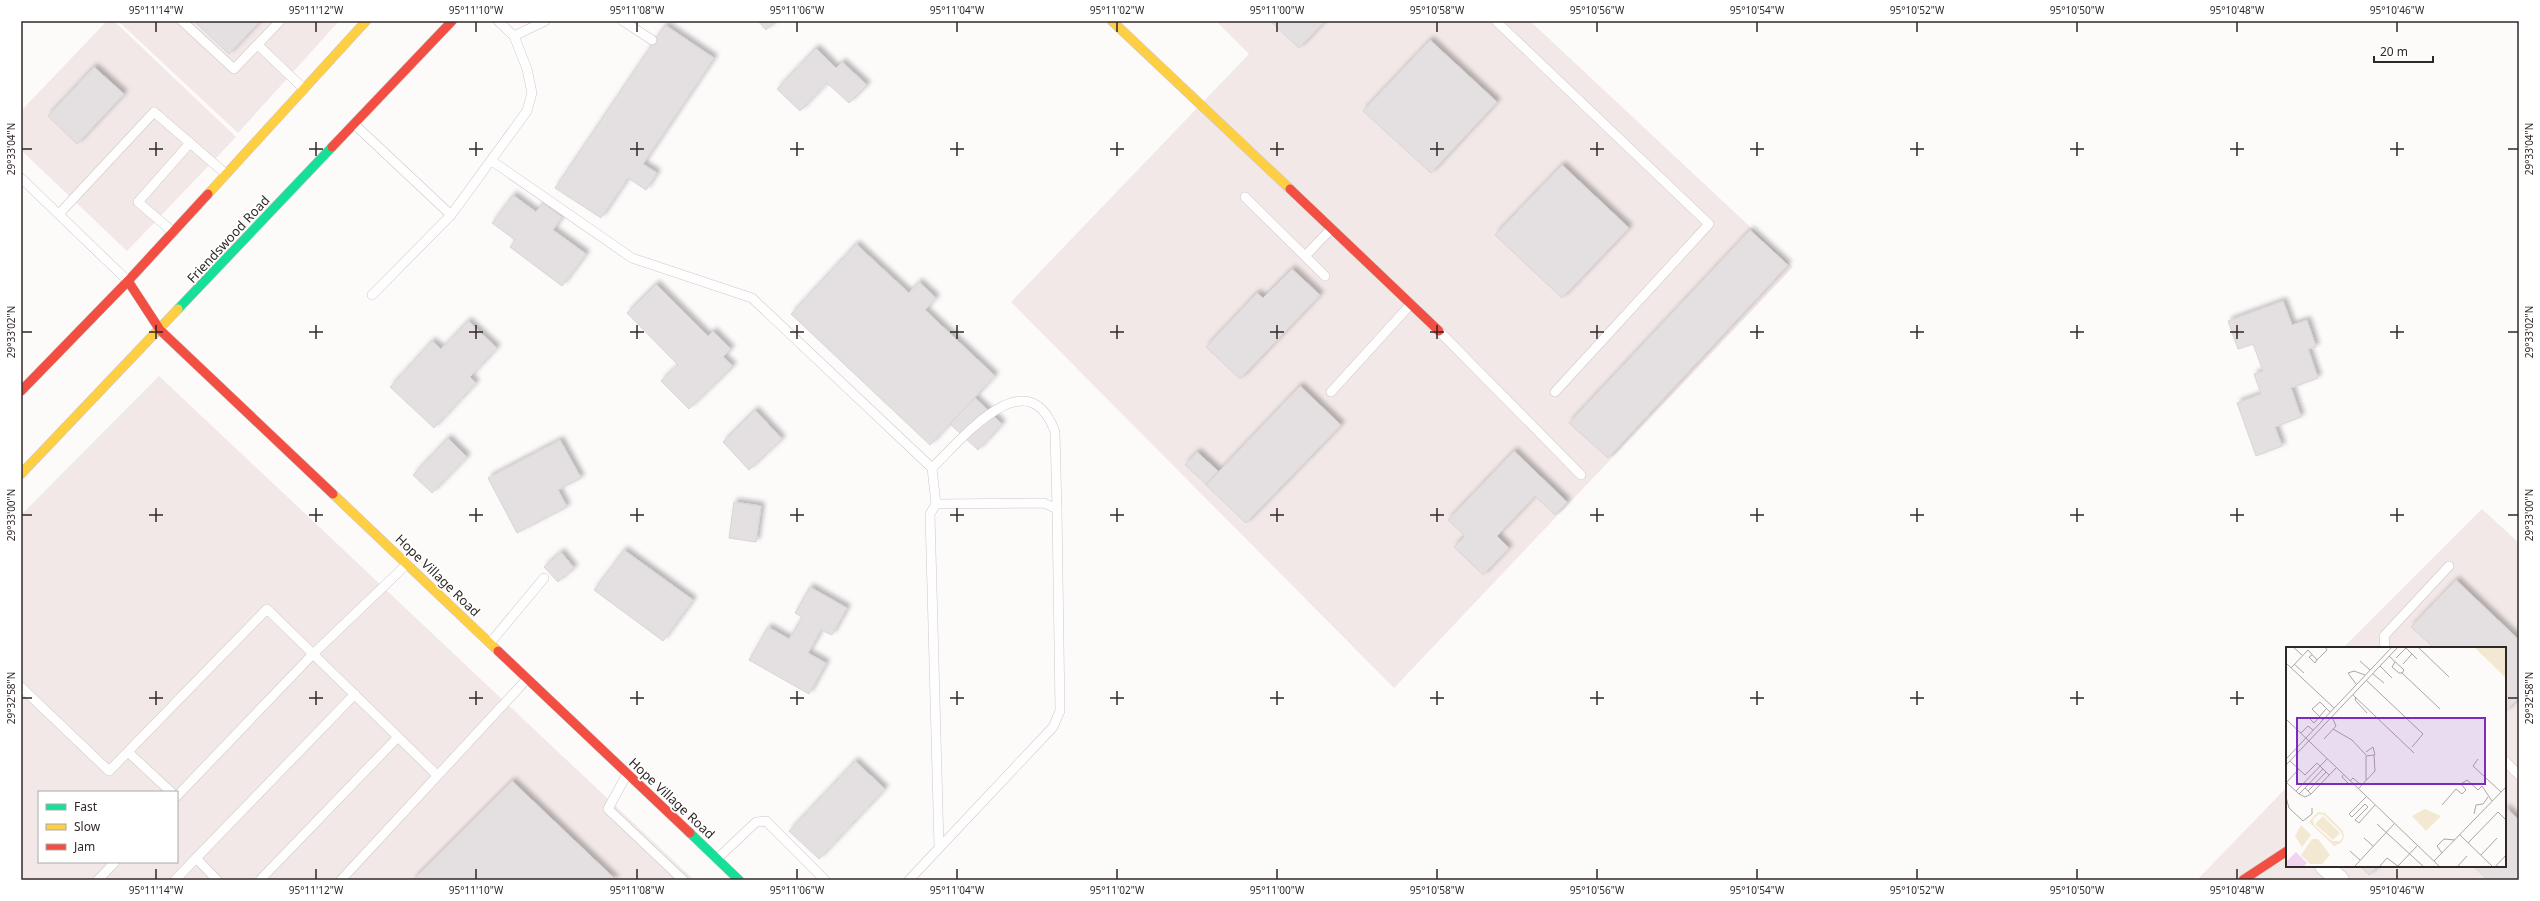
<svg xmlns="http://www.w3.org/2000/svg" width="2540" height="901" font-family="'Noto Sans',sans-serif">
<defs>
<filter id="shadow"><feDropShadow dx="3.5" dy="-3.5" stdDeviation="2" flood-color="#0004"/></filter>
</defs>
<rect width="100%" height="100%" fill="#fdfafa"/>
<g fill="#f1e8e7" fill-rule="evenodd">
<polygon points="107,21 114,21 236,137 127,251 21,150 21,111"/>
<polygon points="118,21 339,21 238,133"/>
<polygon points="1216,21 1530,21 1793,267 1394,688 1011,302 1249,54"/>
<path d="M159,376l535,504h-673v-365zM39,792h138v70h-138z"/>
<polygon points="2482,509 2519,543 2519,880 2197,880 2287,787 2287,866 2505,866 2505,648 2343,648"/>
</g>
<g fill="#e4dfe0" stroke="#d9d4d5" filter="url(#shadow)">
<polygon points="194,21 260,21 229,54"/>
<polygon points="758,21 776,21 766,30"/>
<polygon points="1270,21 1325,21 1299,48"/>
<polygon points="665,25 714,58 643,164 657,173 646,190 628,178 601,218 555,188"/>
<polygon points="1430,40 1497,102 1431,173 1363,111"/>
<polygon points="816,48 836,68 842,62 867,85 849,103 827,83 800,111 777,89"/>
<polygon points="94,67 124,94 77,144 48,116"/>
<polygon points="1562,165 1629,228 1562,298 1495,235"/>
<polygon points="513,195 536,212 543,203 562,217 553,230 586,254 562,286 510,247 515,240 492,223"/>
<polygon points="1750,230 1788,265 1608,458 1569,423"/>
<polygon points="856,244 909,293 919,282 936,298 925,310 995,376 930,445 791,314"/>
<polygon points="1292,269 1320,295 1240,379 1206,347 1257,293 1263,298"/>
<polygon points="656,284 708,336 713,331 731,349 723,357 733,366 689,409 661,381 678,365 627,313"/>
<polygon points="2283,301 2292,325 2307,320 2316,347 2308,349 2318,378 2291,388 2301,417 2275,427 2282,446 2256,456 2237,403 2261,394 2254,374 2263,371 2253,344 2238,349 2228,321"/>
<polygon points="468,321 497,348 470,377 476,383 434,428 390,387 432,341 441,349"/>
<polygon points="1300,386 1341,425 1246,523 1206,485"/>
<polygon points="975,398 1002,424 978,450 950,424"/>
<polygon points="755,410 782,439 749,470 723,442"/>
<polygon points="448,438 467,457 432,493 413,475"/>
<polygon points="560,440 581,478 558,490 567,507 517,533 488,478"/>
<polygon points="1514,451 1567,502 1555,515 1535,496 1497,536 1509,548 1483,575 1454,547 1465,536 1448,520"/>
<polygon points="1197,452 1218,471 1206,484 1185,465"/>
<polygon points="734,502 761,506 756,542 729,538"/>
<polygon points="624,550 693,600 663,641 594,590"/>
<polygon points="561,552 574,568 558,582 544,567"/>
<polygon points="2456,580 2519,640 2519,698 2505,712 2505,648 2434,648 2411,627"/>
<polygon points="810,587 847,608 832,635 821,630 808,653 826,663 809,694 749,660 768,627 789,639 802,617 795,613"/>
<polygon points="855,761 885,789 819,859 789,831"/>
<polygon points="512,781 616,880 413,880"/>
<polygon points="2505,807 2519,820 2519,880 2488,880 2473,866 2505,866"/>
<polygon points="2360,866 2378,866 2369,875"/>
</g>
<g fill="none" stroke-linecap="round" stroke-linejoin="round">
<g stroke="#cdc8c7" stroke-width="10">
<g id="lane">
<polyline points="182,21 234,69 280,21"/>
<polyline points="623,21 652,40"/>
<polyline points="1496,21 1709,224 1555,392"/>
<polyline points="514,36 545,21"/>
<polyline points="258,45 304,89"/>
<polyline points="354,124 451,215"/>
<polyline points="492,161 632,258 752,298 932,468 936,504"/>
<polyline points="21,178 128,281"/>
<polyline points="1245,197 1325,276"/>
<polyline points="59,214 154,112 226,174"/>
<polyline points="173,232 138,202 190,143"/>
<polyline points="1305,256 1331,229"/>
<polyline points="372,295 451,215 527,111 532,93 527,69 514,36 498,21"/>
<polyline points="1439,331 1581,475"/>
<polyline points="1331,392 1411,304"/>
<path d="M932,468c29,-28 96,-112 123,-36l2,77"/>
<polyline points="490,643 544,578"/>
<polyline points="2385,648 2384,636 2449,566"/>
<polyline points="21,687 109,771 267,609 437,775"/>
<polyline points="128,752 171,792"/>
<polyline points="2505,761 2519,775"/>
<polyline points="627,774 608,809 683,880"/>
<polyline points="177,796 313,654 407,564"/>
<polyline points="196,858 217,880"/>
<polyline points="717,859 756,822 766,821 825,880"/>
<polyline points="98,880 115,862"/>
<polyline points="175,880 355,694"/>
<polyline points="260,880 398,737"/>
<polyline points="341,880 527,679"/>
<polyline points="909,880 1053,727 1060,711 1057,509 1044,503 936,504 930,514 939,847"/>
</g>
</g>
<g stroke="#cdc8c7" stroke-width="19">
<polyline id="street" points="2324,866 2340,880"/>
</g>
<g stroke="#cdc8c7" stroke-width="10">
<g id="fast">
<polyline points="178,309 332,147"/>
<polyline points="690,833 739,880"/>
</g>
</g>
<g stroke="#cdc8c7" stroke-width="10">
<g id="slow">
<polyline points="1112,21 1290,189"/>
<polyline points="208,194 366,21"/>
<polyline points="21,474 178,309"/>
<polyline points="333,494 498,651"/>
</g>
</g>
<g stroke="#cdc8c7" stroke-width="10">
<g id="jam">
<polyline points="332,147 452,21"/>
<polyline points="1290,189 1439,331"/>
<polyline points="128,281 160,330 333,494"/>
<polyline points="21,391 128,281 208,194"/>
<polyline points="498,651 690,833"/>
<polyline points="2243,880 2287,851"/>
</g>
</g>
<use href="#lane" stroke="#fffefe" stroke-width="9"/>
<use href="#street" stroke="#fffefe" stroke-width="18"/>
<use href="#fast" stroke="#16e098" stroke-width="9"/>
<use href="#slow" stroke="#ffcf43" stroke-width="9"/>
<use href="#jam" stroke="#f24e42" stroke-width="9"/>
</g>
<path fill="none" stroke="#302827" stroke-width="1.5" d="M156,22v10M316,22v10M476,22v10M637,22v10M797,22v10M957,22v10M1117,22v10M1277,22v10M1437,22v10M1597,22v10M1757,22v10M1917,22v10M2077,22v10M2237,22v10M2397,22v10M156,142v14M316,142v14M476,142v14M637,142v14M797,142v14M957,142v14M1117,142v14M1277,142v14M1437,142v14M1597,142v14M1757,142v14M1917,142v14M2077,142v14M2237,142v14M2397,142v14M22,149h10M149,149h14M309,149h14M469,149h14M630,149h14M790,149h14M950,149h14M1110,149h14M1270,149h14M1430,149h14M1590,149h14M1750,149h14M1910,149h14M2070,149h14M2230,149h14M2390,149h14M2508,149h10M156,325v14M316,325v14M476,325v14M637,325v14M797,325v14M957,325v14M1117,325v14M1277,325v14M1437,325v14M1597,325v14M1757,325v14M1917,325v14M2077,325v14M2237,325v14M2397,325v14M22,332h10M149,332h14M309,332h14M469,332h14M630,332h14M790,332h14M950,332h14M1110,332h14M1270,332h14M1430,332h14M1590,332h14M1750,332h14M1910,332h14M2070,332h14M2230,332h14M2390,332h14M2508,332h10M156,508v14M316,508v14M476,508v14M637,508v14M797,508v14M957,508v14M1117,508v14M1277,508v14M1437,508v14M1597,508v14M1757,508v14M1917,508v14M2077,508v14M2237,508v14M2397,508v14M22,515h10M149,515h14M309,515h14M469,515h14M630,515h14M790,515h14M950,515h14M1110,515h14M1270,515h14M1430,515h14M1590,515h14M1750,515h14M1910,515h14M2070,515h14M2230,515h14M2390,515h14M2508,515h10M156,691v14M316,691v14M476,691v14M637,691v14M797,691v14M957,691v14M1117,691v14M1277,691v14M1437,691v14M1597,691v14M1757,691v14M1917,691v14M2077,691v14M2237,691v14M22,698h10M149,698h14M309,698h14M469,698h14M630,698h14M790,698h14M950,698h14M1110,698h14M1270,698h14M1430,698h14M1590,698h14M1750,698h14M1910,698h14M2070,698h14M2230,698h14M2508,698h10M156,869v10M316,869v10M476,869v10M637,869v10M797,869v10M957,869v10M1117,869v10M1277,869v10M1437,869v10M1597,869v10M1757,869v10M1917,869v10M2077,869v10M2237,869v10M2397,869v10"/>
<g text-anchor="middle" stroke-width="3.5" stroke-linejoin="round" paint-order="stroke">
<g font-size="13" fill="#302827" stroke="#fff">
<text transform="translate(228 239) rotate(-47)" y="5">Friendswood Road</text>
<text transform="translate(438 575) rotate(44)" y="5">Hope Village Road</text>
<text transform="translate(672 798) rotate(43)" y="5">Hope Village Road</text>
</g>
</g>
<g transform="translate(2286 647)">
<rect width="220" height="220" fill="#fdfafa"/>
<path d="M139,162l16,7 -15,15 -14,-15zM32,165l7,1 18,18 1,6 -3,6 -7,3 -25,-24zM33,167l5,1 17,17 2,5 -3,4h-8l-18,-16 -1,-6zM37,169l17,17 -7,7 -18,-16zM15,178l10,10 -9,12 -7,-11zM26,192h6l12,16 -8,9h-12l-9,-9z" fill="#f3e8d1" fill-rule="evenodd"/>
<path d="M188,0h32v31z" fill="#f3e8d1"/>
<path d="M10,205l11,11 -4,4h-17v-5z" fill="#f0d4f1"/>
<path fill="none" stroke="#aba6a6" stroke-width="1" d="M7,0l9,8M119,0l12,12M132,0l31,30M26,8l-3,2 6,6 2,-3M103,9l15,14 -2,3 38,36M110,11l10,-10M74,14l10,9M109,15l-3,5 7,6h3M0,16l48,45M8,17l10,9M117,17l9,-10M94,19l12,12M5,21l17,-18 9,10 10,-10 -2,-3M87,27l11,9M80,33l57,54 -11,13M70,37l-8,-11 6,-2 11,4M67,48l61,58M70,50l-1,3 12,13M23,71l5,5 12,-14M0,72l154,148M37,73l-11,-11 8,-7 10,10M47,82l19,11 14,15M15,86l7,-7 5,4M38,92l12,-13 -4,-9M80,105l7,-5 2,8M0,112l106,-112M192,112l-5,7 28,26M4,114l15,14 12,-12 12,12M0,118l112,-118M57,128l-1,2 8,8 2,-2M64,134l3,-3 8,7M0,135l13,12 6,-6 6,6 25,-26M0,136l13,-14M19,141l18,-19M72,142l17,-18 -1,-16 -8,1v24M10,144l31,-32M22,144l18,-19M13,147l6,3 6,-3M0,150l3,11 14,13 9,-7v-6M80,150l-17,17 3,3 13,-13 3,3 -13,13 4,3 16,-18M156,158l14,-16 6,5 4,-4 -5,-6 6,-4 11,10 4,-4 10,15M188,167l2,-9 7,-1 5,-7M91,177l47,43M174,188l33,32M78,191l9,8M182,196l30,-31 8,8M64,204l10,9M156,206l-5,-7 7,-7 11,1M195,208l16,-17M148,214l72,-74M112,219l20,-21M68,220l41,-44M93,220l8,-9 12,9M171,220l10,-11M209,220l11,-12"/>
<path fill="#7b2cbf" fill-opacity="0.15" stroke="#7b2cbf" stroke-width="2" d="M11,71h188v66h-188z"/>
<rect width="220" height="220" fill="none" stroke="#302827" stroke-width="2"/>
</g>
<rect width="2540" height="901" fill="none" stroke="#ffffff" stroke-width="44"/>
<rect x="38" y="791" width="140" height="72" fill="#ffffff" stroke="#aca9a9"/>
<rect x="46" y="804" width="20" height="6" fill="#16e098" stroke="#aca9a9"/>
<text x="74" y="811" font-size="12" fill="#302827">Fast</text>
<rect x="46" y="824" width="20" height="6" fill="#ffcf43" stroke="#aca9a9"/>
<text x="74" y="831" font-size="12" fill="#302827">Slow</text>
<rect x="46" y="844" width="20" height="6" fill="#f24e42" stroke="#aca9a9"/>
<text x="74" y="851" font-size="12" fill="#302827">Jam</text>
<path d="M2374 56v6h59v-6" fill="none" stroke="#302827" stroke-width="2"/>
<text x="2380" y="56" font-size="12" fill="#302827" stroke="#ffffff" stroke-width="3" paint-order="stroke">20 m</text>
<rect x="22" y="22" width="2496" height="857" fill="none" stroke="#302827" stroke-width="1.5"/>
<g font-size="10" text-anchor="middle" fill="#302827">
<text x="156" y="14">95°11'14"W</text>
<text x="316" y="14">95°11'12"W</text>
<text x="476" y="14">95°11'10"W</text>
<text x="637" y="14">95°11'08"W</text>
<text x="797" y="14">95°11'06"W</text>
<text x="957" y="14">95°11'04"W</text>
<text x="1117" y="14">95°11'02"W</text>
<text x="1277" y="14">95°11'00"W</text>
<text x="1437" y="14">95°10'58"W</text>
<text x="1597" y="14">95°10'56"W</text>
<text x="1757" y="14">95°10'54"W</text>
<text x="1917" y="14">95°10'52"W</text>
<text x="2077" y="14">95°10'50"W</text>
<text x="2237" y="14">95°10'48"W</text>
<text x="2397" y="14">95°10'46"W</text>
<text transform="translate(11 149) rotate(-90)" y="4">29°33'04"N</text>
<text transform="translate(2529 149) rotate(-90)" y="4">29°33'04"N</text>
<text transform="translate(11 332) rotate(-90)" y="4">29°33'02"N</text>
<text transform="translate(2529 332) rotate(-90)" y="4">29°33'02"N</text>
<text transform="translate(11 515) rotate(-90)" y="4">29°33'00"N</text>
<text transform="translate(2529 515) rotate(-90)" y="4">29°33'00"N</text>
<text transform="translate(11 698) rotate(-90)" y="4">29°32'58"N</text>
<text transform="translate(2529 698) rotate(-90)" y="4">29°32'58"N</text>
<text x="156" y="894">95°11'14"W</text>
<text x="316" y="894">95°11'12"W</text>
<text x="476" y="894">95°11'10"W</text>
<text x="637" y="894">95°11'08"W</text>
<text x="797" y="894">95°11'06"W</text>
<text x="957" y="894">95°11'04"W</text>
<text x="1117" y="894">95°11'02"W</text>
<text x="1277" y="894">95°11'00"W</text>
<text x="1437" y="894">95°10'58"W</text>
<text x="1597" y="894">95°10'56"W</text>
<text x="1757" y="894">95°10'54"W</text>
<text x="1917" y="894">95°10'52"W</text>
<text x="2077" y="894">95°10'50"W</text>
<text x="2237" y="894">95°10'48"W</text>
<text x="2397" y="894">95°10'46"W</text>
</g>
</svg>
